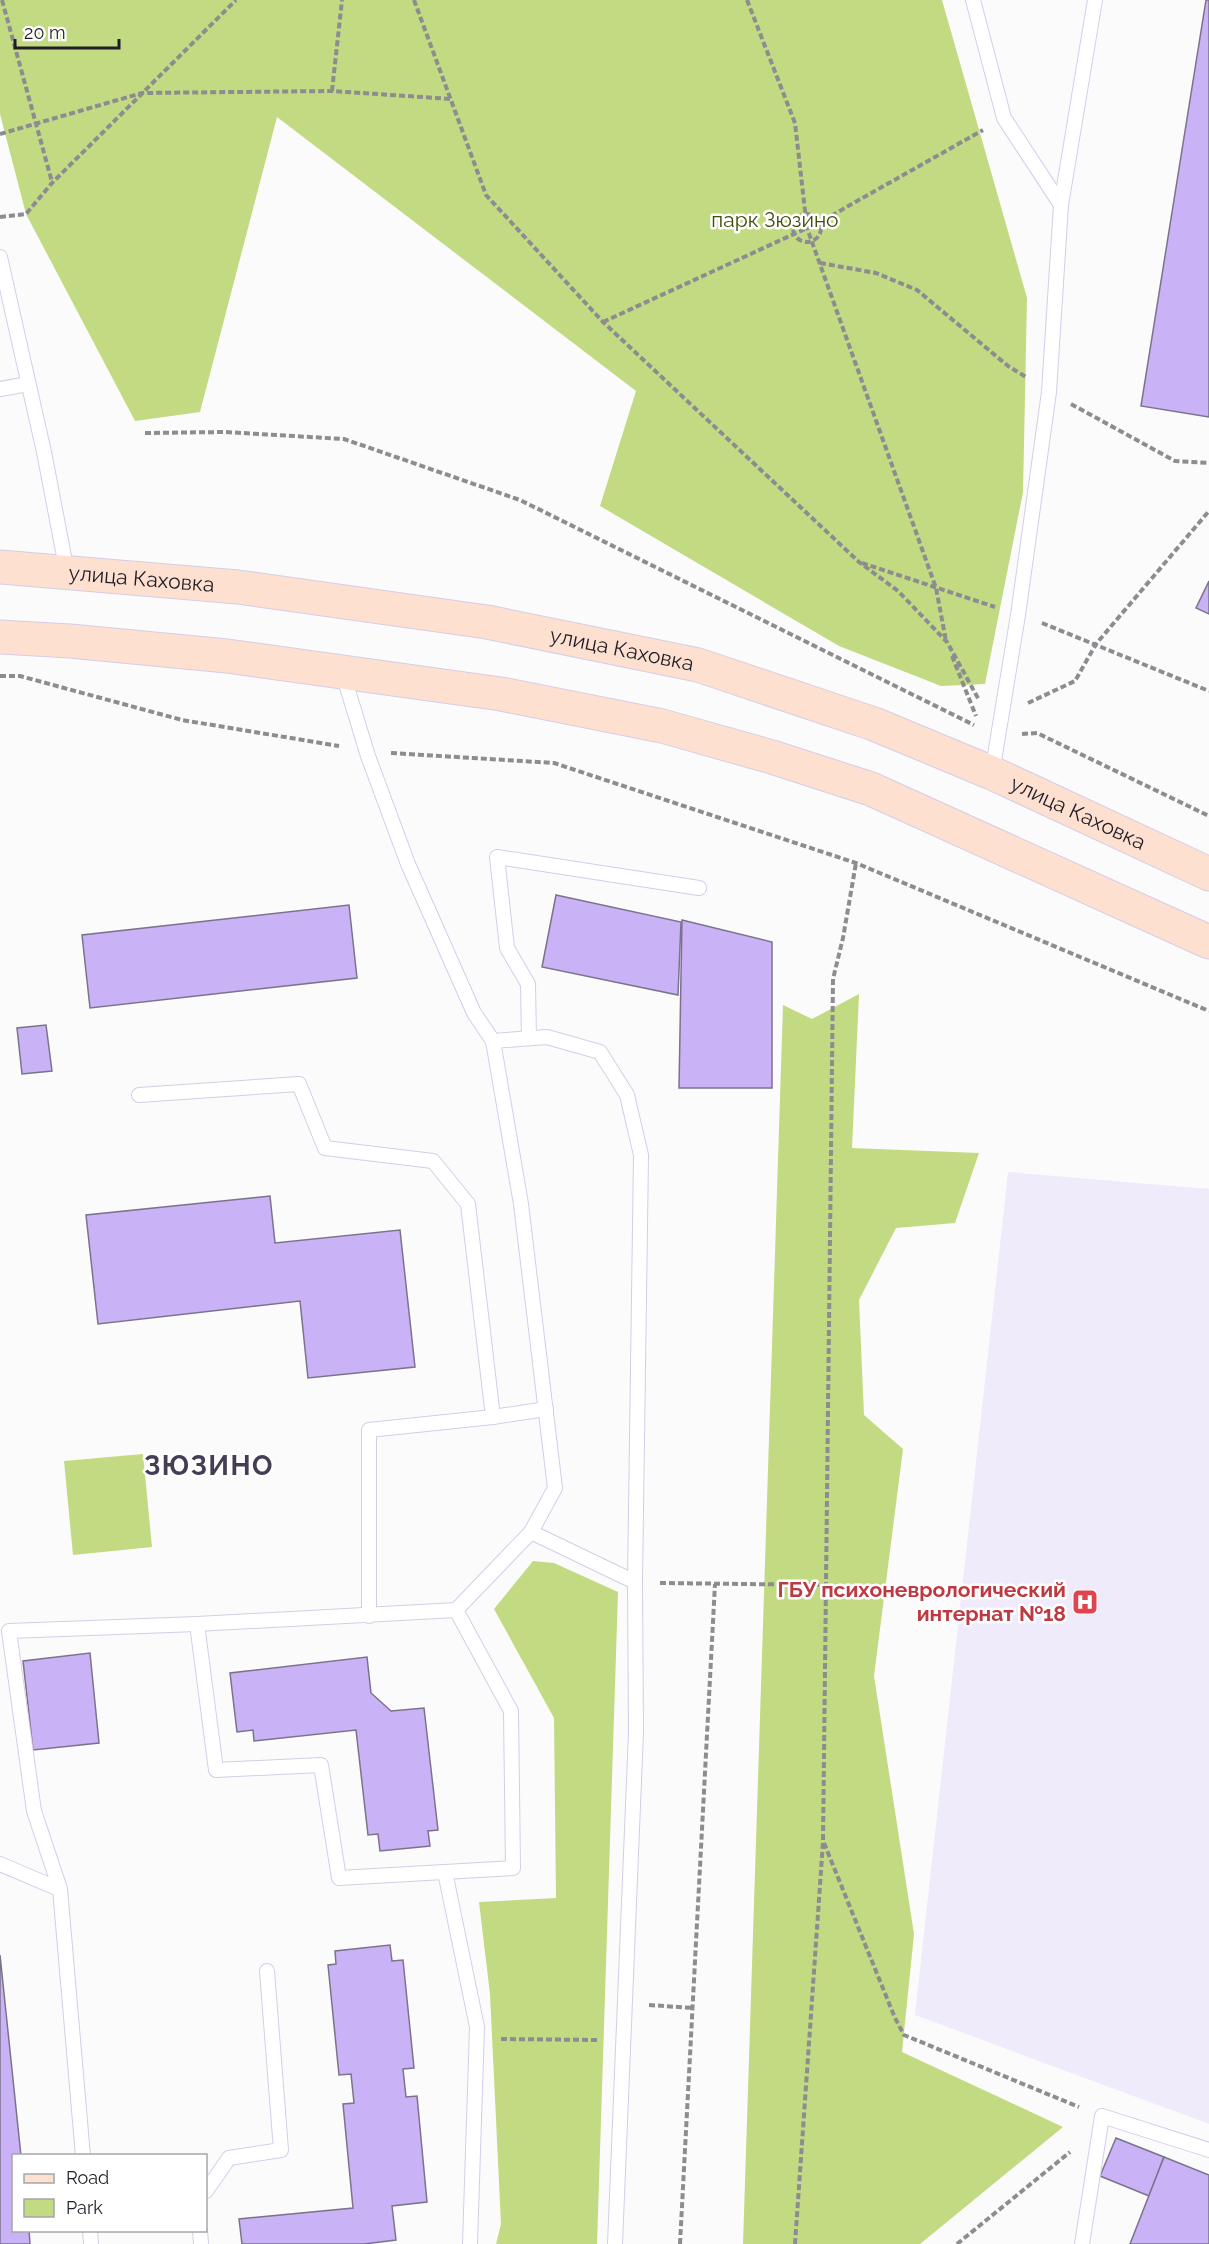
<svg xmlns="http://www.w3.org/2000/svg" width="1209" height="2244" font-family="Raleway,sans-serif">
<rect width="100%" height="100%" fill="#fbfbfb"/>
<polygon fill="#f0ebfa" points="1008,1172 1209,1189 1209,2124 915,2015"/>
<g fill="#c2da82">
<polygon points="0,0 942,0 1027,298 1023,492 985,684 941,686 839,646 600,506 636,391 277,117 200,412 135,421 26,214 0,114"/>
<polygon points="859,994 852,1148 979,1153 955,1223 896,1228 859,1300 864,1415 903,1449 874,1676 914,1934 902,2052 1063,2127 920,2244 743,2244 783,1005 812,1019"/>
<polygon points="143,1454 152,1547 73,1555 64,1461"/>
<polygon points="533,1561 554,1563 618,1592 597,2244 496,2244 501,2224 490,1994 479,1902 556,1898 554,1718 494,1609"/>
</g>
<g fill="#c9b2f5" stroke="#7b738c" stroke-width="1.5">
<polygon points="1206,0 1209,0 1209,417 1141,406"/>
<polygon points="1209,581 1209,614 1196,608"/>
<polygon points="556,895 681,922 678,995 542,967"/>
<polygon points="349,905 357,978 90,1008 82,935"/>
<polygon points="682,920 772,942 772,1088 679,1088"/>
<polygon points="46,1025 52,1071 22,1074 17,1028"/>
<polygon points="270,1196 275,1243 400,1230 415,1367 308,1378 300,1301 98,1324 86,1215"/>
<polygon points="90,1653 99,1743 33,1750 23,1661"/>
<polygon points="367,1657 371,1693 391,1711 424,1708 438,1830 428,1831 430,1846 380,1851 378,1834 368,1835 356,1730 254,1741 253,1730 237,1732 230,1673"/>
<polygon points="390,1945 392,1961 403,1960 414,2068 403,2069 406,2097 417,2096 427,2202 392,2206 396,2240 364,2244 242,2244 239,2219 353,2208 343,2104 354,2103 351,2074 339,2075 328,1965 336,1964 335,1951"/>
<polygon points="0,1955 21,2156 14,2156 14,2230 29,2230 30,2244 0,2244"/>
<polygon points="1116,2138 1164,2157 1149,2196 1100,2176"/>
<polygon points="1164,2157 1209,2175 1209,2244 1130,2244"/>
</g>
<g fill="none" stroke-linecap="round" stroke-linejoin="round">
<g stroke="#d5cde8" stroke-width="16">
<g id="lane">
<polyline points="973,0 1004,118 1061,205 1049,392 1018,615 992,773"/>
<polyline points="1061,205 1095,0"/>
<polyline points="0,257 44,452 67,572"/>
<polyline points="0,389 28,384"/>
<polyline points="343,674 368,756 408,864 474,1013 493,1041 547,1037 600,1052 627,1095 641,1155 635,1582 636,1732 615,2244"/>
<polyline points="529,1038 528,984 507,948 497,857 699,888"/>
<polyline points="139,1095 299,1084 325,1148 433,1161 468,1204 493,1417"/>
<polyline points="531,1532 635,1582"/>
<polyline points="369,1616 369,1430 493,1417 546,1409"/>
<polyline points="197,1624 216,1770 321,1765 339,1878 513,1868 511,1711 456,1610 531,1532 555,1488 521,1204 493,1041"/>
<polyline points="0,1864 59,1889"/>
<polyline points="445,1872 477,2027 470,2244"/>
<polyline points="83,2156 60,1889 34,1811 9,1631 197,1624 456,1610"/>
<polyline points="206,2191 229,2158 281,2150 267,1971"/>
<polyline points="90,2230 91,2244"/>
<polyline points="200,2230 201,2244"/>
<polyline points="1082,2244 1102,2116 1209,2150"/>
</g>
</g>
<g stroke="#d5cde8" stroke-width="35">
<g id="secondary">
<path id="s1" d="M0,567l238,20 249,35 211,43 176,59 118,49 217,101"/>
<polyline points="0,637 70,641 227,656 501,694 662,726 772,757 871,789 1209,942"/>
</g>
</g>
<g stroke="#8d8c91" stroke-width="4" stroke-dasharray="6 3" stroke-linecap="butt">
<polyline points="2,0 52,182"/>
<polyline points="414,0 486,195 603,322 859,562 898,591 947,642 979,700"/>
<polyline points="747,0 795,123 807,228 936,588 946,641"/>
<polyline points="332,91 342,0"/>
<polyline points="0,134 142,93 332,91 451,99"/>
<circle cx="807" cy="228" r="14"/>
<polyline points="0,217 26,214 52,183 236,0"/>
<polyline points="820,263 876,273 917,290 1008,366 1026,377"/>
<polyline points="603,322 820,222 983,130"/>
<polyline points="1071,404 1175,461 1209,463"/>
<polyline points="145,433 225,432 344,439 520,500 974,725"/>
<polyline points="862,563 995,607"/>
<polyline points="1042,623 1209,691"/>
<polyline points="952,656 976,716"/>
<polyline points="0,676 20,676 182,720 339,746"/>
<polyline points="1028,703 1075,681 1096,644 1209,511"/>
<polyline points="1022,734 1037,733 1209,816"/>
<polyline points="391,753 554,763 856,863 1209,1011"/>
<polyline points="660,1583 827,1585"/>
<polyline points="824,1843 895,2018 904,2035 1079,2107"/>
<polyline points="649,2005 693,2008"/>
<polyline points="501,2039 599,2040"/>
<polyline points="680,2244 715,1584"/>
<polyline points="795,2244 823,1842 833,979 843,938 856,863"/>
<polyline points="957,2244 1070,2152"/>
</g>
<use href="#lane" stroke="#fff" stroke-width="14"/>
<use href="#secondary" stroke="#fde0cf" stroke-width="33"/>
</g>
<defs>
<g id="hospital-square" transform="scale(1.35)"><rect x="-9" y="-9" width="18" height="18" rx="4" fill="#e0444e" stroke="#fff"/><path d="M-5-5h3v3.5h4V-5h3V5h-3V1.5h-4V5h-3Z" fill="#fff"/></g>
</defs>
<g fill-rule="evenodd">
<use href="#hospital-square" x="1085" y="1602"/>
</g>
<g text-anchor="middle" stroke-width="5" stroke-linejoin="round" paint-order="stroke">
<g font-size="21" fill="#404e0a" stroke="#fff">
<text x="775" y="227">парк Зюзино</text>
</g>
<g font-size="21" fill="#201d27" stroke="#fff">
<text dy="7" stroke="none"><textPath href="#s1" startOffset="142">улица Каховка</textPath></text>
<text dy="7" stroke="none"><textPath href="#s1" startOffset="628">улица Каховка</textPath></text>
<text dy="7" stroke="none"><textPath href="#s1" startOffset="1114">улица Каховка</textPath></text>
</g>
<g font-size="21" font-weight="bold" fill="#be3a42" stroke="#fff" text-anchor="end">
<text x="1066" y="1597">ГБУ психоневрологический<tspan x="1066" dy="24">интернат №18</tspan></text>
</g>
<g font-size="27" font-weight="bold" letter-spacing="1.5" fill="#453d54" stroke="#fff">
<text x="209" y="1475">ЗЮЗИНО</text>
</g>
</g>
<rect x="12" y="2154" width="195" height="78" fill="#ffffff" stroke="#a6a5a9" stroke-width="1.5"/>
<rect x="24" y="2174" width="30" height="9" fill="#fde0cf" stroke="#a6a5a9" stroke-width="1.5"/>
<text x="66" y="2184" font-size="18" fill="#201d27">Road</text>
<rect x="24" y="2199" width="30" height="18" fill="#c2da82" stroke="#a6a5a9" stroke-width="1.5"/>
<text x="66" y="2214" font-size="18" fill="#201d27">Park</text>
<path d="M15 39v9h104v-9" fill="none" stroke="#201d27" stroke-width="3"/>
<text x="24" y="39" font-size="18" fill="#201d27" stroke="#ffffff" stroke-width="4.5" paint-order="stroke">20 m</text>
</svg>
